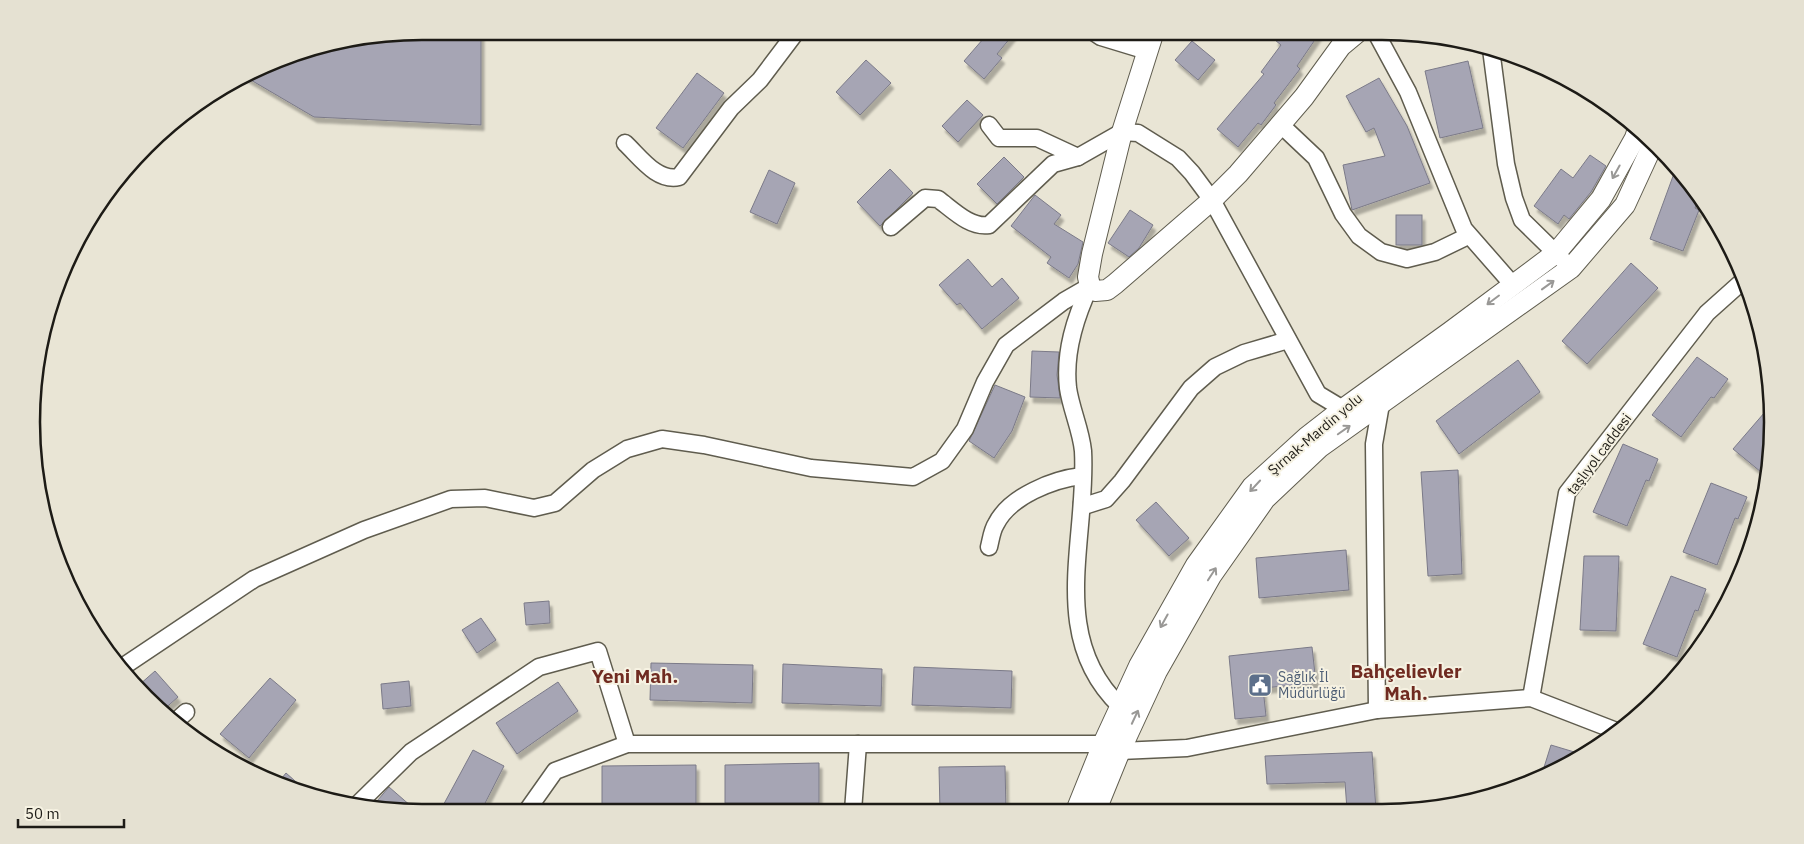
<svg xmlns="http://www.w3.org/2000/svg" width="1804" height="844" font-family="'IBM Plex Sans',sans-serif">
<defs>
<filter id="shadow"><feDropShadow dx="3" dy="5.5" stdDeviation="1" flood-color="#0004"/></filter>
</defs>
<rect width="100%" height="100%" fill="#e9e5d5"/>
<g fill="#a6a5b4" stroke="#7b7a88" filter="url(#shadow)">
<polygon points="422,31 481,31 481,125 314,117 244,76 296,52"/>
<polygon points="990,31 1016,31 997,54 1002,58 984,79 964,61"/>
<polygon points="1281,31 1321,31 1297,66 1300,69 1274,103 1276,105 1261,125 1258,123 1238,147 1217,129 1264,74 1261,72 1281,45 1275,40"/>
<polygon points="1192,41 1215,60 1198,80 1175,60"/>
<polygon points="866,60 891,83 860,115 836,92"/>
<polygon points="1468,61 1483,128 1440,138 1425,71"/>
<polygon points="697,73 724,93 683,148 656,128"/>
<polygon points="1379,78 1407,126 1430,183 1352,210 1343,165 1385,156 1374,128 1366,132 1346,96"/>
<polygon points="967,100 983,115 958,142 942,126"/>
<polygon points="1590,155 1606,166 1591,192 1569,219 1564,215 1558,224 1534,206 1561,169 1573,178"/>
<polygon points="1004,157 1024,177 997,204 977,184"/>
<polygon points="1676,168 1700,196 1695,208 1699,210 1683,251 1650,239"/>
<polygon points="890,169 913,193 880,226 857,202"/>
<polygon points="769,170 795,183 777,224 750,212"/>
<polygon points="1035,195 1061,215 1054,224 1083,242 1078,264 1069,278 1047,263 1051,257 1011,226"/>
<polygon points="1130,210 1153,225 1139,248 1129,257 1108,243"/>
<rect x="1396" y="215" width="26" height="30"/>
<polygon points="968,259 992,287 1002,278 1019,298 982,329 960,303 957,305 939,285"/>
<polygon points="1631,263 1658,288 1587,364 1562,341"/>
<polygon points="1032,351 1059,352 1057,375 1060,398 1030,397"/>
<polygon points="1697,357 1728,379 1714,398 1711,397 1681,437 1652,415"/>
<polygon points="1518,360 1540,392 1459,454 1436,421"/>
<polygon points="995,385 1025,397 1012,431 994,458 969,441"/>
<polygon points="1771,405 1773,422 1769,462 1761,472 1733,449"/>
<polygon points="1623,444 1658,459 1649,481 1646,480 1627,526 1593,512"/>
<polygon points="1458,470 1462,574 1428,576 1421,472"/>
<polygon points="1711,483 1747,497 1738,519 1735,518 1717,565 1683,552"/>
<polygon points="1156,502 1189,538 1169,556 1136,520"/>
<polygon points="1346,550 1349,590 1259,598 1256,558"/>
<polygon points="1584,556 1619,556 1616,631 1580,630"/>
<polygon points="1671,576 1706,589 1698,611 1695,610 1677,657 1643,644"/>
<polygon points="549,601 550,623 526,625 524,603"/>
<polygon points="481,618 496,640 477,653 462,630"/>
<polygon points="1312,647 1316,683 1263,688 1266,716 1235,719 1229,656"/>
<polygon points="651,663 753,665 752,703 650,700"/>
<polygon points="783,664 882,669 881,706 782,703"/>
<polygon points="914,667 1012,671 1011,708 912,705"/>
<polygon points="155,671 178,697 161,712 139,685"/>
<polygon points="270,678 296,700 249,758 220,734"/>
<polygon points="409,681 411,706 383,709 381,684"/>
<polygon points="558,682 578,711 517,754 496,723"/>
<polygon points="1551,745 1581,754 1541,777"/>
<polygon points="473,750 504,766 480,813 439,813"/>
<polygon points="1372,752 1376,810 1347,810 1345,782 1267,784 1265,756"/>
<polygon points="819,763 819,803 725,803 725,765"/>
<polygon points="696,765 696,805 602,805 602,766"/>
<polygon points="1005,766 1006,811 940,811 939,767"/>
<polygon points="286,773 311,795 277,784"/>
<polygon points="389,787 419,813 371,808"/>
</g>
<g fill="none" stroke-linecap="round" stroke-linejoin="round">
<g stroke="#5f5c4e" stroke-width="19">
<g id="minor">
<polyline points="1092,31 1101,37 1147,51"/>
<polyline points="1375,31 1408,92 1464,229 1513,285"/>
<polyline points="1491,49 1506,164 1514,198 1522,220 1571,268"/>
<polyline points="1280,124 1316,158 1343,214 1359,236 1381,252 1407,259 1435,252 1468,236"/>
<polyline points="989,125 999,138 1037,138 1078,157"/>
<path d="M625,143c15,14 32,39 54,34l52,-69 29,-28 37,-49"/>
<path d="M891,227l34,-29 13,1c15,11 32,29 51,26l64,-61 25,-7 44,-25 16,1 40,25 14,15 20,27 106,194 25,15"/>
<path d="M1090,286c-15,32 -26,66 -22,102 3,21 13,42 15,63 5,88 -36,185 37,255"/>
<polyline points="1082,503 1087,505 1106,499 1122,481 1191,388 1215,367 1244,353 1288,340"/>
<path d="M989,547c2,-8 3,-17 7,-23 14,-28 58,-45 86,-48"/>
<polyline points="124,666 254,579 364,530 451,499 485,498 534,508 555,503 593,470 627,449 662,439 704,445 811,468 913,477 942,461 965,429 985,382 1006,345 1064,301 1090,286"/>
<polyline points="1531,698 1567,493 1707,313 1745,279"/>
<polyline points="1377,710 1374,444 1381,404"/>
<polyline points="175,722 186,712"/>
<polyline points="356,806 411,752 539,667 598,651 627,744"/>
<polyline points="853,811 858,744"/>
<polyline points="526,812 555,771 627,744 1103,744 1120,751 1187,748 1377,710 1531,698 1619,732"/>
</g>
</g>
<g stroke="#5f5c4e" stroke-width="22">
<g id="tertiary">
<polyline points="1154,31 1122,132 1092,254 1088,277 1090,286 1095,291 1107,290 1115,284 1212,200 1238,174 1304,97 1341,46 1359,31"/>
<polyline points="1096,810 1120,751 1157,671 1211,576 1265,499 1320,447 1571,268 1625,205 1654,142"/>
<polyline points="1076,811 1103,744 1139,666 1196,565 1252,487 1307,437 1343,409 1450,332 1556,253 1601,199 1635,138 1638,129"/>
</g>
</g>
<use href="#minor" stroke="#fff" stroke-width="16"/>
<use href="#tertiary" stroke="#fff" stroke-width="20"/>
</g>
<defs><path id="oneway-shaft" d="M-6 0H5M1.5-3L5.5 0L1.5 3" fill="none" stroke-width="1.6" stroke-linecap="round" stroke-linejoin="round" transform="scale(1.25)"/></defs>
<g stroke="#999896">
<use href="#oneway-shaft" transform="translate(1616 172) rotate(119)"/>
<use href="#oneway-shaft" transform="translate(1548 285) rotate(-36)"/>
<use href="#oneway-shaft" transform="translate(1493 300) rotate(143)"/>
<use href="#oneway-shaft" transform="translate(1344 430) rotate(-35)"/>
<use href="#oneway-shaft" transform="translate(1255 486) rotate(133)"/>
<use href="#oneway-shaft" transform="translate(1212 574) rotate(-57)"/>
<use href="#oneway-shaft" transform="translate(1164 621) rotate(119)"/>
<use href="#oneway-shaft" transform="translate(1135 717) rotate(-65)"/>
</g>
<defs>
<g id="civic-square" transform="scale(1.25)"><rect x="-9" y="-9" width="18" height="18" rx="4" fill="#5c6f8a" stroke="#f6f2e2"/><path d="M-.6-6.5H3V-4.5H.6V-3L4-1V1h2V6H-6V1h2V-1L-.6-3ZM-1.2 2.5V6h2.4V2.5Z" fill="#fff"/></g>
</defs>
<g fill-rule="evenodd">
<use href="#civic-square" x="1260" y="685"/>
</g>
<g text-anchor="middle" stroke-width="4" stroke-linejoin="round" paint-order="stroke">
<g font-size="14" fill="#1d1b16" stroke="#f6f2e2">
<text transform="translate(1315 434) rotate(-40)" y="5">Şırnak-Mardin yolu</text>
<text transform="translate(1599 454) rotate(-53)" y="5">taşlıyol caddesi</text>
</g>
<g font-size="14" fill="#4e5e75" stroke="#f6f2e2" text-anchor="start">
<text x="1278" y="682">Sağlık İl<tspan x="1278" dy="16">Müdürlüğü</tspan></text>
</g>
<g font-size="19" font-weight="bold" fill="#702b21" stroke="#f6f2e2">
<text x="1406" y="678">Bahçelievler<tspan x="1406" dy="22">Mah.</tspan></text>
<text x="635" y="683">Yeni Mah.</text>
</g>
</g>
<path d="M0 0H1804V844H0ZM422 40H1382A382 382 0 0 1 1764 422V422A382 382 0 0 1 1382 804H422A382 382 0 0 1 40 422V422A382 382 0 0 1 422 40Z" fill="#e5e1d2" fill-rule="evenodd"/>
<path fill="none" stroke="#1d1b16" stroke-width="2.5" d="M422 40H1382A382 382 0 0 1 1764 422V422A382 382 0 0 1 1382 804H422A382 382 0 0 1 40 422V422A382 382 0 0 1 422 40Z"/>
<path d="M18 819v8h106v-8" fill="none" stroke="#1d1b16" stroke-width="2.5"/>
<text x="25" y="819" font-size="15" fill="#1d1b16" stroke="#f6f2e2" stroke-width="4" paint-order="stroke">50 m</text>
</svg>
